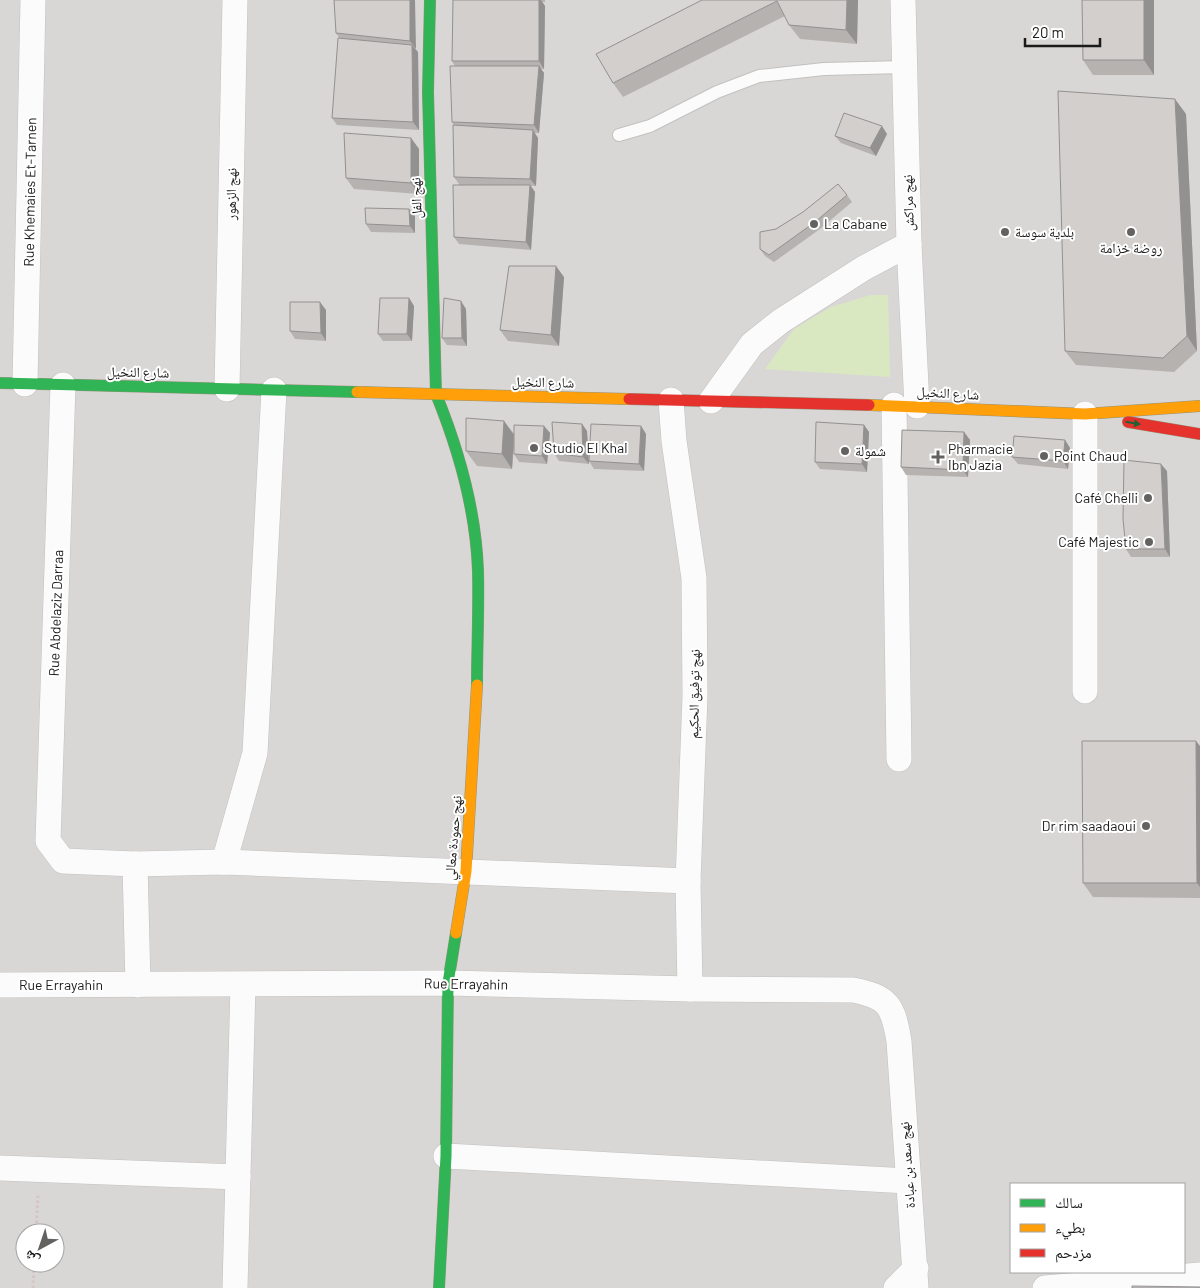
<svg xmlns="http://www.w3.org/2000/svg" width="1200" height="1288" font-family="Barlow,'Noto Naskh Arabic',sans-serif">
<rect width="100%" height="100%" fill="#eae7e4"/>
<path fill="#d9d7d5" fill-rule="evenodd" d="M0,0h1200v1288h-1200zM1011,1184h173v88h-173zM25,1233h30v30h-30z"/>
<polygon fill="#dae8c1" points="871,295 888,295 890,377 765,369 794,329 831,307"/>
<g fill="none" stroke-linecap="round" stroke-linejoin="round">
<g stroke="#c2c1c0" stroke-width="14">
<polyline id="lane" points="619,135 650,126 717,92 759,76 824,69 904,67"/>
</g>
<g stroke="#c2c1c0" stroke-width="26">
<g id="street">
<polyline points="903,0 909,244 917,406"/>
<polyline points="25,384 33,0"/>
<polyline points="63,385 48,841 63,861 135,864 224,862 688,881"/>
<polyline points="227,389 235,0"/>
<polyline points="671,400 674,441 694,578 695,696 688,881 690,989"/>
<polyline points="711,401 752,344 781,321 864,268 909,244"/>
<polyline points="894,405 899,759"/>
<polyline points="1085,414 1085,691"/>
<polyline points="224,862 255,753 274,390"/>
<polyline points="135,864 138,985"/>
<path d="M0,985l448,-2 242,6 163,1c36,7 40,16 46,51l17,247"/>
<polyline points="446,1156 908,1181"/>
<polyline points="0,1168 238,1177"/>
<polyline points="235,1288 243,985"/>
<polyline points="896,1288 916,1268"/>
<polyline points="1045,1288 1200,1275"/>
</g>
</g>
<g stroke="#94937c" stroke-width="12">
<g id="fast">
<path d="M430,0l-2,92 8,302c22,54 40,118 42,177 1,38 -1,76 -1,114"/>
<polyline points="0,383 357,392"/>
<polyline points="439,1288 446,1156 448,983 456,933"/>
</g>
</g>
<g stroke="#94937c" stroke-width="12">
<g id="slow">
<polyline points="357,392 629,399"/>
<polyline points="869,405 1085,414 1200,406"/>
<polyline points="456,933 466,871 477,685"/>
</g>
</g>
<g stroke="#94937c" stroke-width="12">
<g id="jam">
<polyline points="629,399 869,405"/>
<polyline points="1128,422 1200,434"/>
</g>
</g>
<g stroke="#d6c5c3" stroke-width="3" stroke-dasharray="2.5 2.5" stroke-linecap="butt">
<polyline points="36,1233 38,1194"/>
<polyline points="33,1288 34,1263"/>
</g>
<use href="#lane" stroke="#fcfbfb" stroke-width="12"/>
<use href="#street" stroke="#fcfbfb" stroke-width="25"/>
<use href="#fast" stroke="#30b455" stroke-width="11"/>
<use href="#slow" stroke="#ff9f0a" stroke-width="11"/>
<use href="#jam" stroke="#e5322d" stroke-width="11"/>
</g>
<g fill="#b5b2b0">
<polygon points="334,0 415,0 415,49 418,52 419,130 337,125 332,118 340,39 336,33"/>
<polygon points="453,0 545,0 545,2 542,2 545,6 544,69 541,69 544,73 539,133 534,133 538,138 536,186 531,186 535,192 531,250 459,244 454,237 459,184 454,177 454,125 452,122 455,66 452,61"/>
<polygon points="702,0 858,0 857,44 800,39 789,25 785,16 623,97 613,83"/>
<polygon points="1082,0 1154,0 1154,75 1093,75 1083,60"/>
<polygon points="1186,114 1197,351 1174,372 1076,365 1065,351"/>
<polygon points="887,134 876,156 841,143 835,136"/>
<polygon points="411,138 419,149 419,194 354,189 346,178"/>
<polygon points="847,195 852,202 820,229 774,262 765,256 760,249 776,229"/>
<polygon points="415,216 415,233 371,232 366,224"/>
<polygon points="564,277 559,346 508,341 500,330"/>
<polygon points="409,298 414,306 412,341 383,341 378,334"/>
<polygon points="466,309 467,346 447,345 442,338"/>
<polygon points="326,310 326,341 295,339 290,331"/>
<polygon points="504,421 514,434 544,426 550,433 547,464 519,462 514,454 514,447 512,469 477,466 466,451"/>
<polygon points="582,424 587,431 589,464 559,461 554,453"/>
<polygon points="864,425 869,432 867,472 820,469 815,462"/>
<polygon points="641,426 646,434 644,471 594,469 589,461"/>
<polygon points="964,432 970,440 968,477 906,475 901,467"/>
<polygon points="1065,440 1070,448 1068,469 1018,464 1012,457"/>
<polygon points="1167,471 1170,557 1131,557 1126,549"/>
<polygon points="1200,746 1200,898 1093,897 1083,883"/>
</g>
<g fill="#939190">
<polygon points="410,0 415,0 416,49 410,41"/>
<polygon points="539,0 541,0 545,6 544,69 539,61"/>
<polygon points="847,0 858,0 857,44 846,30"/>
<polygon points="1144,0 1154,0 1154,75 1144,60"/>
<polygon points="412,45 418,52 419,130 413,122"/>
<polygon points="539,66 544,73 539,133 534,125"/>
<polygon points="1175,99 1186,114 1197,351 1187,336"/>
<polygon points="882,126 887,134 876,156 870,148"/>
<polygon points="533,130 538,138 536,186 530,179"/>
<polygon points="411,138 419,149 419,194 411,183"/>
<polygon points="530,185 535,192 531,250 526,242"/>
<polygon points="409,209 415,216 415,233 410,226"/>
<polygon points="556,266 564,277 559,346 551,335"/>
<polygon points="409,298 414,306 412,341 407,334"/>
<polygon points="461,301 466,309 467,346 462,338"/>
<polygon points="320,302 326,310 326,341 321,333"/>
<polygon points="504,421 514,435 512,469 502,454"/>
<polygon points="582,424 587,431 589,464 583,457"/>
<polygon points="864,425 869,432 867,472 862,464"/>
<polygon points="544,426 550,433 547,464 542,456"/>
<polygon points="641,426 646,434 644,471 639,464"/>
<polygon points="964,432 970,440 968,477 963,470"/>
<polygon points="1065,440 1070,448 1068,469 1063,461"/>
<polygon points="1161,464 1167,471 1170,557 1165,549"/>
<polygon points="1196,741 1200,746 1200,887 1197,883"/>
</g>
<g fill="#d2cfcd" stroke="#939190">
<polygon points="334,0 410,0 410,41 336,33"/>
<polygon points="453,0 539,0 539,61 452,61"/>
<polygon points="702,0 847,0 846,30 789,25 777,1 613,83 596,54"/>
<polygon points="1082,0 1144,0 1144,60 1083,60"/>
<polygon points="338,38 412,45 413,122 332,118"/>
<polygon points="450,66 539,66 534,125 452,122"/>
<polygon points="1058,91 1175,99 1187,336 1163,358 1065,351"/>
<polygon points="844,113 882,126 870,148 835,136"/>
<polygon points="453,125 533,130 530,179 454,177"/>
<polygon points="344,133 411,138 411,183 346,178"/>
<polygon points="838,184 847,195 815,222 769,255 760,249 760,232 776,229 803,212"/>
<polygon points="453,185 530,185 526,242 454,237"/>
<polygon points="365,208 409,209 410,226 366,224"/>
<polygon points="509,266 556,266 551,335 500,330"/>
<polygon points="380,298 409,298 407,334 378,334"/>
<polygon points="444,298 461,301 462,338 442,338"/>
<polygon points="290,302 320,302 321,333 290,331"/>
<polygon points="466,418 504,421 502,454 466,451"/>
<polygon points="552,422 582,424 583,457 554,453"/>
<polygon points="816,422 864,425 862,464 815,462"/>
<polygon points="591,424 641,426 639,464 589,461"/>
<polygon points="514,425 544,426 542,456 514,454"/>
<polygon points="902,430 964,432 963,470 901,467"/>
<polygon points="1014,436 1065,440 1063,461 1012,457"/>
<polygon points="1124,460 1161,464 1165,549 1126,549 1123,519"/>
<polygon points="1082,741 1196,741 1197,883 1083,883"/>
<polygon points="1132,1286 1200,1287 1200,1288 1132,1288"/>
</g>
<defs><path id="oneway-solid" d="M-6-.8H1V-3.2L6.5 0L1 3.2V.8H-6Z" transform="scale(1.25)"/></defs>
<use fill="#246035" href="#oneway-solid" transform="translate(1133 423) rotate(10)"/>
<g fill="#636261" stroke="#fff" stroke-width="2">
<circle cx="814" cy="224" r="5"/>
<circle cx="1005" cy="232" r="5"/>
<circle cx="1131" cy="232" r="5"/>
<circle cx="534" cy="448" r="5"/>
<circle cx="845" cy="451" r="5"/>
<circle cx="1044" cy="456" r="5"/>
<path d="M935.5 449.5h5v5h5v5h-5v5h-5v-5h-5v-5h5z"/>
<circle cx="1148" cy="498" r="5"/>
<circle cx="1149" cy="542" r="5"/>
<circle cx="1146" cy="826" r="5"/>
</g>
<g text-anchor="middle" stroke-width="4" stroke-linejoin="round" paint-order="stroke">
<g font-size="14" fill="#1b1b1b" stroke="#fff">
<text transform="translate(30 192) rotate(-89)" y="5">Rue Khemaies Et-Tarnen</text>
<text transform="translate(231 194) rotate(-89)" y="5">نهج الزهور</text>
<text transform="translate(416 198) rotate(-92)" y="5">نهج الفل</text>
<text transform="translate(908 203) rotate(-92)" y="5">نهج مراكش</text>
<text transform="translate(138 372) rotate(1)" y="5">شارع النخيل</text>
<text transform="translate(543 382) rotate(1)" y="5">شارع النخيل</text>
<text transform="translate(948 393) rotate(3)" y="5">شارع النخيل</text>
<text transform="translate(56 613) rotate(-88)" y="5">Rue Abdelaziz Darraa</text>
<text transform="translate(694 694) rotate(-89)" y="5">نهج توفيق الحكيم</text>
<text transform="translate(453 838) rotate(-85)" y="5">نهج حمودة معالي</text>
<text transform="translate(466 984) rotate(1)" y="5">Rue Errayahin</text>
<text x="61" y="990">Rue Errayahin</text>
<text transform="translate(907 1165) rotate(-94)" y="5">نهج سعد بن عبادة</text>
</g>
<g font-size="14" fill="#1b1b1b" stroke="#fff" text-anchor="start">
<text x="824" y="229">La Cabane</text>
<text x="1015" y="237">بلدية سوسة</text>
<text x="1131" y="253" text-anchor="middle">روضة خزامة</text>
<text x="544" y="453">Studio El Khal</text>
<text x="948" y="454">Pharmacie<tspan x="948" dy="16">Ibn Jazia</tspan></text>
<text x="855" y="456">شمولة</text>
<text x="1054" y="461">Point Chaud</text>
<text x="1138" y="503" text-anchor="end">Café Chelli</text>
<text x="1139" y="547" text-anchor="end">Café Majestic</text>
<text x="1136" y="831" text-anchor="end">Dr rim saadaoui</text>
</g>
</g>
<rect x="1010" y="1183" width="175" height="90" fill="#ffffff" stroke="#a4a4a4"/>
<rect x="1020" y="1199" width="25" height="8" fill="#30b455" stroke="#a4a4a4"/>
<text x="1055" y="1208" font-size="15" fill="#1b1b1b">سالك</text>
<rect x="1020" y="1224" width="25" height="8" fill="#ff9f0a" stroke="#a4a4a4"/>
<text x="1055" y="1233" font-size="15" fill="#1b1b1b">بطيء</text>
<rect x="1020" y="1249" width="25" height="8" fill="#e5322d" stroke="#a4a4a4"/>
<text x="1055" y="1258" font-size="15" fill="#1b1b1b">مزدحم</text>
<g transform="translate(40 1248) rotate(220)"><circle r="24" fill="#ffffff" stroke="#a4a4a4"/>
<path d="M0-4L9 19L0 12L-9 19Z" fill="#636261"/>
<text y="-8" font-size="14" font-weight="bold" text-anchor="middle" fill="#1b1b1b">ش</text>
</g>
<path d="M1025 38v8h75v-8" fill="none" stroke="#1b1b1b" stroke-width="2.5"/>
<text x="1032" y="38" font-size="15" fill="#1b1b1b" stroke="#ffffff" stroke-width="4" paint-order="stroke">20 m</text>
</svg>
